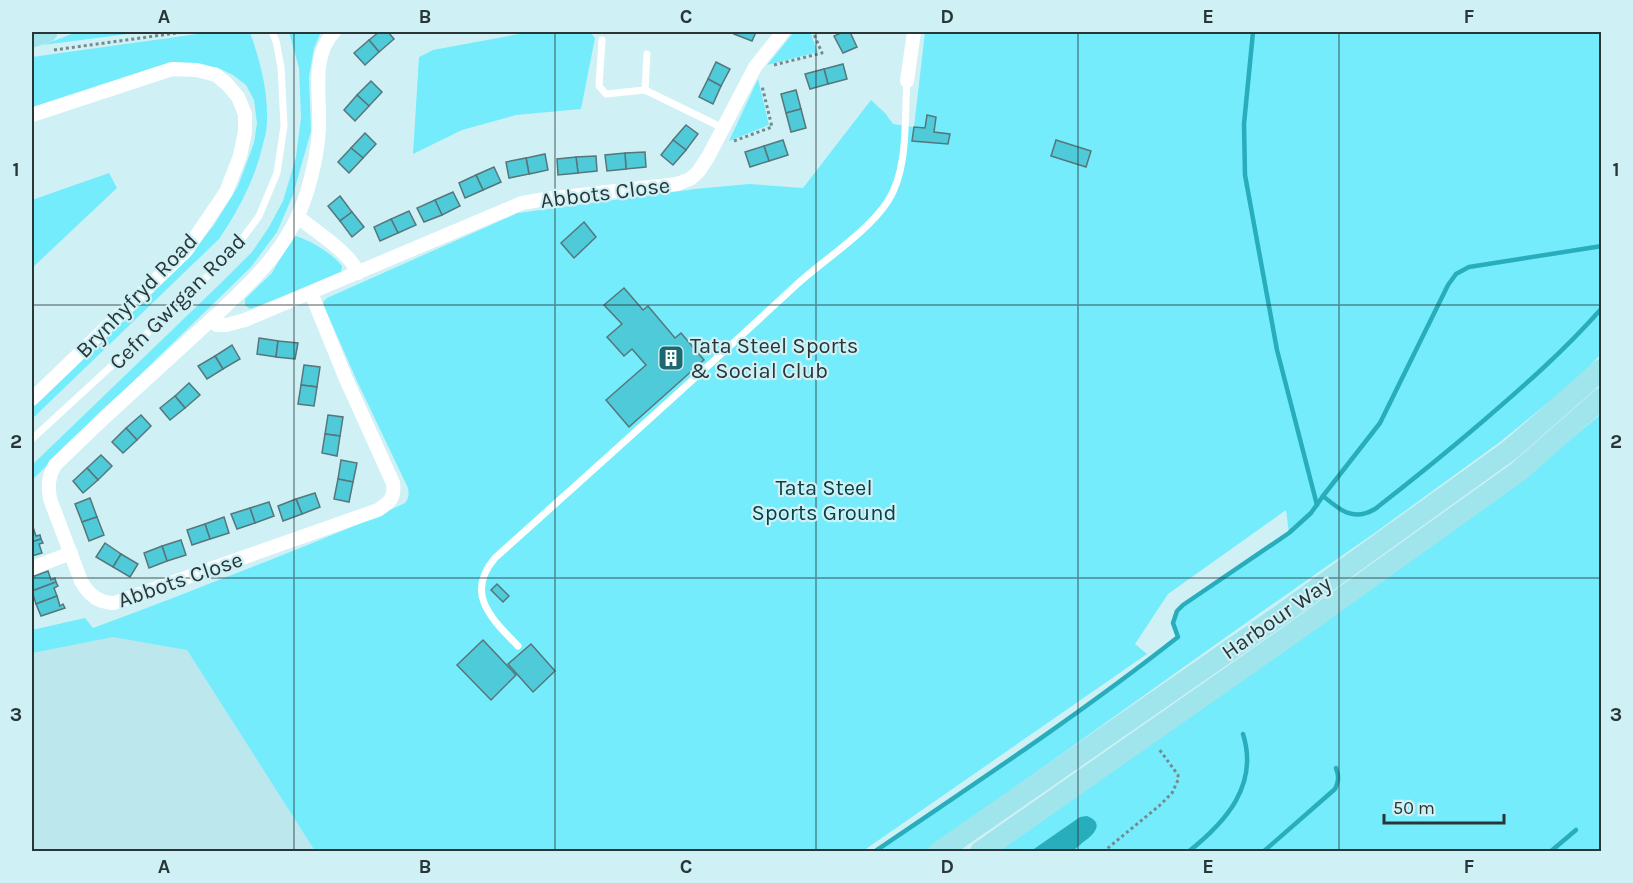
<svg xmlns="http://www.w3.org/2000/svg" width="1633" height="883" font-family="Karla,sans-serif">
<rect width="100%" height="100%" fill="#cff1f5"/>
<polygon fill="#bbe7ed" points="93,628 187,650 315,851 32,852 32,646"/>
<g fill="#74ecfb">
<polygon points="77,32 143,32 43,45"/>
<path d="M212,32h38c10,29 18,58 17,89 0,8 -2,16 -4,23 -8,35 -24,65 -44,95l-187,180v-11l155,-149 27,-34 24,-39 16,-43 3,-20 -3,-23 -8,-15 -13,-10 -17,-8 -54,-2 -130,42v-50z"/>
<polygon points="289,32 321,32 314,48 309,77 311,131 293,195 277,232 251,267 32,480 32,465 222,282 252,252 269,227 283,201 296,157 301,118 299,68"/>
<polygon points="530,32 590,32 595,38 581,109 516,115 462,130 413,154 419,57 433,50"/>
<polygon points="794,32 810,32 818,52 767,65"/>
<path d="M925,32h676v322l-23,24 -78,64 -124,90 -109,76 -342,243h-51l182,-124 122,-89c-7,-16 -7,-21 5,-33l106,-72 -3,-23 -118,84 -33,50 12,10 -284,197h-548l-128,-201 -74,-13 -81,16v-23l53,-12 8,10c58,-21 115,-44 172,-66 47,-19 94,-37 140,-59 4,-5 4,-9 3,-15l-51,-107 -33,-75 -1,-4 4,-4 191,-85 177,-24 54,-5 54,4 68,-88 14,13 8,11 21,3z"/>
<polygon points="758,79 769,125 729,141"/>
<polygon points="109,173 117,188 32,268 32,200"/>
<path d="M296,236c15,5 36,17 46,30l-1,6 -4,5 -87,32 -5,-4v-6l27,-26 20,-35z"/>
<polygon points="1601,414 1601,851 998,852 1516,485"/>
</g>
<path fill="#28adbc" d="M1087,816c19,7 6,20 -5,27 -3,3 -8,7 -12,9 -8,2 -29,0 -39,-1l49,-34z"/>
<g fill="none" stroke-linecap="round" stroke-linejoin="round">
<g stroke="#28adbc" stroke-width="4.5">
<polyline points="1253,32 1244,124 1245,175 1277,350 1317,505"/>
<path d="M1323,496c17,14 30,26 52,13 36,-28 72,-57 107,-87 42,-36 83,-72 120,-114"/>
<path d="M874,852c103,-70 206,-138 304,-215l-5,-14 4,-12 6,-6 106,-72 22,-20 12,-17 57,-73 68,-138 8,-11 13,-7 133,-21"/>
<path d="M1188,852c38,-30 71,-67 55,-118"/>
<path d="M1263,852l72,-63c4,-8 4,-13 1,-21"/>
<polyline points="1550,852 1576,830"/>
</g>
</g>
<g fill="#4ecad9" stroke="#57767a" stroke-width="1.5">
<polygon points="379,32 388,32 394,39 379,52 369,40"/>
<polygon points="735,32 756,32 752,41 734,34"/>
<polygon points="843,32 850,32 857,47 843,53 834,36"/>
<polygon points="369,40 379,52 365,65 354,53"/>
<polygon points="716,62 730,69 721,86 708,79"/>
<polygon points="843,64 847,79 828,84 824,69"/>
<polygon points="824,69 828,84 810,89 805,74"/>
<polygon points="708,79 721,86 713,104 699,97"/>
<polygon points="371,81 382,92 369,106 357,95"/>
<polygon points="796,90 801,109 786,113 781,94"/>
<polygon points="357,95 369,106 355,121 344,110"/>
<polygon points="801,109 806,128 791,132 786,113"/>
<polygon points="927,115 936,117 934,132 950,134 948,144 912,141 914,127 925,128"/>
<polygon points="686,125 698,134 686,150 673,140"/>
<polygon points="365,133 376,144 363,158 351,148"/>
<polygon points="673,140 686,150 673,165 661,155"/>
<polygon points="783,140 788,155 769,161 764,146"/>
<polygon points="1056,140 1091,151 1086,167 1051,156"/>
<polygon points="764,146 769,161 750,167 745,152"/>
<polygon points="351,148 363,158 349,173 338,162"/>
<polygon points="645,152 646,167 626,169 625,153"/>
<polygon points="625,153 626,169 607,171 605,155"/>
<polygon points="545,154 548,170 529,174 526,158"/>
<polygon points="596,156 597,171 578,173 576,157"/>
<polygon points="576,157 578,173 558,175 557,159"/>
<polygon points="526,158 529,174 509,178 506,162"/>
<polygon points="494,167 501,182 483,190 476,175"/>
<polygon points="476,175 483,190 465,198 459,183"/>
<polygon points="453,192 460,206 442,215 435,200"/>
<polygon points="340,196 352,212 340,221 328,206"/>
<polygon points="435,200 442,215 424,222 417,208"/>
<polygon points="409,211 416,225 398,233 391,219"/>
<polygon points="352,212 364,227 352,237 340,221"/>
<polygon points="391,219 398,233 380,241 374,227"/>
<polygon points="584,222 596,237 574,258 561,243"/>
<polygon points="624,288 643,310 648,306 675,338 681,333 704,360 629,427 606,400 646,365 632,349 624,356 607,337 622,324 604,305"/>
<polygon points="259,338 278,341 276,357 257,354"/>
<polygon points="278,341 298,343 295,359 276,357"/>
<polygon points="232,345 240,359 223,369 215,356"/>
<polygon points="215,356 223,369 207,379 198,366"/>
<polygon points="304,365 320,367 317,387 301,385"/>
<polygon points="189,383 200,395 185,408 175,396"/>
<polygon points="301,385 317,387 314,406 298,404"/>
<polygon points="175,396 185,408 170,420 160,408"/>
<polygon points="141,415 151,426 137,440 126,428"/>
<polygon points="328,415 343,417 340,436 325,434"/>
<polygon points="126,428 137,440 123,453 112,442"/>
<polygon points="325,434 340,436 337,456 322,453"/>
<polygon points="101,455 112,466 98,480 87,468"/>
<polygon points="341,460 357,463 353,482 338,479"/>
<polygon points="87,468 98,480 83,493 73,481"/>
<polygon points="338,479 353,482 349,502 334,499"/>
<polygon points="315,493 320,507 302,514 296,499"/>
<polygon points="90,498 97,517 82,522 75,504"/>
<polygon points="296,499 302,514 283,521 278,506"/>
<polygon points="269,502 274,516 255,523 250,508"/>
<polygon points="250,508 255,523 237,529 231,514"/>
<polygon points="97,517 104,535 89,541 82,522"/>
<polygon points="224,517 229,533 210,539 205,524"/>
<polygon points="205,524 210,539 192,545 187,530"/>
<polygon points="33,527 36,536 40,535 41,539 32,542"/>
<polygon points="41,539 43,543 39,544 42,553 32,556 32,542"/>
<polygon points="181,540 186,555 167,561 162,546"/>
<polygon points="105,543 121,554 113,567 96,557"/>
<polygon points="162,546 167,561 149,568 144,553"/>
<polygon points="121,554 138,564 130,577 113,567"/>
<polygon points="48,571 51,580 55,578 56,582 32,591 32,577"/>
<polygon points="56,582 58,586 54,588 57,596 36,604 32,591"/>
<polygon points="497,584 509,596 503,602 491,590"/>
<polygon points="57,596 60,606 63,604 65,608 41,616 36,604"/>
<polygon points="483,640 516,675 491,700 457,665"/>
<polygon points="531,644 555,671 533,692 508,664"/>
</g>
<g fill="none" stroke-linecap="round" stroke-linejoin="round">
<g stroke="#748b8e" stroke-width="3" stroke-dasharray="3 3" stroke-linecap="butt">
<polyline points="54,50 184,32"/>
<polyline points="774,65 822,53 813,32"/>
<polyline points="734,141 772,127 762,86"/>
<polyline points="1103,852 1159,806 1172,793 1178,780 1178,775 1159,749"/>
</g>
<g stroke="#fff" stroke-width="7">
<polyline points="602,40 599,86 606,94 645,90 723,128"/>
<polyline points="645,90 647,54"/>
<polyline points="32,439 180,303 234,250 259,216 277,173 284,126 281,67 276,41 272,32"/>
<path d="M518,646c-26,-27 -54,-52 -23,-88 100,-90 201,-180 299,-271 28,-26 74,-55 94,-86 21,-33 16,-82 19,-120"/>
</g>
<g stroke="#fff" stroke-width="14">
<polyline points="907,81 914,32"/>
<polyline points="32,115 172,69 197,70 216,75 227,84 238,97 245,114 245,132 240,156 226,192 186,251 32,399"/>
<path d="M297,220h5c17,14 48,33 56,53"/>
<path d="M311,293l35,86 47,104c2,15 -3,19 -15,27l-264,93c-16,0 -26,-9 -33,-22l-31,-82c-2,-13 -2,-22 5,-34l50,-48 107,-98 5,6h9l19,-5 277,-117 23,-4 132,-15 13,-5 8,-7 10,-15 47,-90 28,-35"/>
<path d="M212,319c41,-38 78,-72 95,-127 6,-20 11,-42 12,-63 2,-32 -9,-72 15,-97"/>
<polyline points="32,568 71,553"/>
</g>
<g stroke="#a0e4ec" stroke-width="21">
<polyline points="32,37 47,32"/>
<polyline points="939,852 1275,619 1510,450 1602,369"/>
<polyline points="980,852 1286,638 1518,472 1602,398"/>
</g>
</g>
<path fill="none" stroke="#283638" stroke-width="1.5" stroke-opacity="0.55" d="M294,32v820M555,32v820M816,32v820M1078,32v820M1339,32v820M32,305h1570M32,578h1570"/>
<defs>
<g id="building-square" transform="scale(1.35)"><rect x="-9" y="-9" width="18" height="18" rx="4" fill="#1c6871" stroke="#cff1f5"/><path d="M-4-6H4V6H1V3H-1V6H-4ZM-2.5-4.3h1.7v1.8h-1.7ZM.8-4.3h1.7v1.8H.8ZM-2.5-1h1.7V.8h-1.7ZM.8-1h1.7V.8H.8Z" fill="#fff"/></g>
</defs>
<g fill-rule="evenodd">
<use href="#building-square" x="671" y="358"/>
</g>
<g text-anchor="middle" stroke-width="4.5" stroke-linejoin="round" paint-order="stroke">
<g font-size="22" fill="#283638" stroke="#cff1f5">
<text transform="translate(605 192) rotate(-7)" y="8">Abbots Close</text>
<text transform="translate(136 295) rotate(-46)" y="8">Brynhyfryd Road</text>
<text transform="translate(177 301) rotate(-45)" y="8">Cefn Gwrgan Road</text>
<text transform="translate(180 579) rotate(-19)" y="8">Abbots Close</text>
<text transform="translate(1276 617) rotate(-35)" y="8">Harbour Way</text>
</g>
<g font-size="22" fill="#283638" stroke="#cff1f5" text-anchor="start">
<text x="690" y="353">Tata Steel Sports<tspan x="690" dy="25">&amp; Social Club</tspan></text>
</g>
<g font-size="22" fill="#064147" stroke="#cff1f5">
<text x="824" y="495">Tata Steel<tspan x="824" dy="25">Sports Ground</tspan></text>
</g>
</g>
<rect width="1633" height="883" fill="none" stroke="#cff1f5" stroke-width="66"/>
<path d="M1384 814v9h120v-9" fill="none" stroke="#283638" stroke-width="3"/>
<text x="1393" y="814" font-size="18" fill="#283638" stroke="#cff1f5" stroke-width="4.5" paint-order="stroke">50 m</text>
<rect x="33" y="33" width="1567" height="817" fill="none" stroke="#283638" stroke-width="2"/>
<g font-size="20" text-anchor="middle" font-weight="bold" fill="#283638">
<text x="164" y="23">A</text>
<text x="425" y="23">B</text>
<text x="686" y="23">C</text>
<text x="947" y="23">D</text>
<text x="1208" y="23">E</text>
<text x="1469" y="23">F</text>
<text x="16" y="176">1</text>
<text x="1616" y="176">1</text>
<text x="16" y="448">2</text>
<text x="1616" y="448">2</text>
<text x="16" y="721">3</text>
<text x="1616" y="721">3</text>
<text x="164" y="873">A</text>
<text x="425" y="873">B</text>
<text x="686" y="873">C</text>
<text x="947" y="873">D</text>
<text x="1208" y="873">E</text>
<text x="1469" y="873">F</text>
</g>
</svg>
